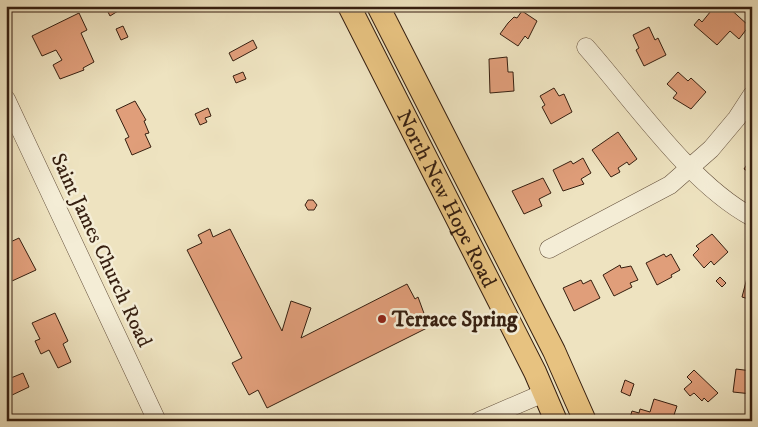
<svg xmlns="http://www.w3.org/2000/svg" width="758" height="427" font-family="'IM FELL DW Pica',serif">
<rect width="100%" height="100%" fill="#eee3c0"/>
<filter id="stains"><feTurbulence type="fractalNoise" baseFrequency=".004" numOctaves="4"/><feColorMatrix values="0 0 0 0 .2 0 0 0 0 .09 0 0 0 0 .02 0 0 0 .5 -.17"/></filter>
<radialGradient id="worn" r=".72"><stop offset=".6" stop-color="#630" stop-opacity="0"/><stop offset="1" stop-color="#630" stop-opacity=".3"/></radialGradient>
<g fill="#e09e7a" stroke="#361f10">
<polygon points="105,6 116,6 118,11 110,16"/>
<polygon points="715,6 727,6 749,26 739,39 730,31 717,45 694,25 699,19 702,22"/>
<polygon points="522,11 537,21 528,39 525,36 518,46 500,34 508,23 514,17 517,18"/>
<polygon points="79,13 87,30 81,33 94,62 83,68 84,70 60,79 53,65 62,60 56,50 42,56 32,36"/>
<polygon points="123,26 128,37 121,40 116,29"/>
<polygon points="649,27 655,40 658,38 666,55 644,66 636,50 639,48 633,35"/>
<polygon points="253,40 257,48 233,61 229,53"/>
<polygon points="507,57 508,72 513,72 514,91 490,93 489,59"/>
<polygon points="243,72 246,79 236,83 233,76"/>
<polygon points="678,72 688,81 691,78 706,92 691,109 673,98 677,93 667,84"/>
<polygon points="554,88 559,96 564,94 572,112 551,124 542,107 545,105 540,96"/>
<polygon points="135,101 146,120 144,121 149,133 145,134 151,147 132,155 125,139 129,137 116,110"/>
<polygon points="208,108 211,116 205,118 207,122 200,125 195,114"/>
<polygon points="618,132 637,159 629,165 627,162 618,168 620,172 611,177 592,150"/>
<polygon points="752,157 752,174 744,169"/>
<polygon points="583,158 591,173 581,179 584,184 563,191 553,170 571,161 573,164"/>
<polygon points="543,178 551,193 539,199 542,206 524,214 512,191"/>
<polygon points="308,200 313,200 317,205 314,210 308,210 305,205"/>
<polygon points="210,229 213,237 230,229 282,331 291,301 311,308 301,338 407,284 415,299 418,297 429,327 267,408 258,390 249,395 232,363 242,358 187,250 202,243 198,235"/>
<polygon points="712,234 728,252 714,265 711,261 704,268 693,255 699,249 696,246"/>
<polygon points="19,238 36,270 12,281 6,268 6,244"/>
<polygon points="664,254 666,257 671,254 680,270 671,275 672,277 657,285 646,263"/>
<polygon points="752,259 752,300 742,297"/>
<polygon points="620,265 621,268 631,266 638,280 630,283 632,287 614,296 603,275"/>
<polygon points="720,277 726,283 722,287 716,281"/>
<polygon points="581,280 583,284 591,280 600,298 574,311 563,288"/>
<polygon points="55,313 68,341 63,344 71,362 58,368 49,350 41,354 35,341 40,339 32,323"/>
<polygon points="736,369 752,371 752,394 733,392"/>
<polygon points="694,370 718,393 708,402 704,398 702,401 694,393 690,396 684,389 692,382 687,377"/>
<polygon points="23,373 29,387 10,396 6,380"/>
<polygon points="625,380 634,384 630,396 621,392"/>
<polygon points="654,399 677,406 672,421 629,421 632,411 639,413 640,409 650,412"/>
</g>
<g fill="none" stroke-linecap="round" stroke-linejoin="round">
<g stroke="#64503c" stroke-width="19">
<g id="minor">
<path d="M586,47c47,53 104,137 166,170"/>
<polyline points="6,99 157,421"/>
<polyline points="549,249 670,185 711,149 737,118 752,95"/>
<polyline points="479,421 544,393"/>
</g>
</g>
<g stroke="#361f10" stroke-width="24">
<g id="major">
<path id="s1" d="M349,6l186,366 21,49"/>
<polyline points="378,6 554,351 585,421"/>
</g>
</g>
<use href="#minor" stroke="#f4edd6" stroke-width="18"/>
<use href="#major" stroke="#e7c280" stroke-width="22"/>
</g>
<circle fill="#8f2418" stroke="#f4edd6" stroke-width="2" cx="382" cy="319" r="5"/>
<g text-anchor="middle" stroke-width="5" stroke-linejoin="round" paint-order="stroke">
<g font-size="21" fill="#361f10" stroke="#f4edd6">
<text dy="7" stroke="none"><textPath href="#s1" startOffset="216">North New Hope Road</textPath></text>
<text transform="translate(102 250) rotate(65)" y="7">Saint James Church Road</text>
</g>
<g font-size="21" font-weight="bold" fill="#361f10" stroke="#f4edd6" text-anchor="start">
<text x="392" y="326">Terrace Spring</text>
</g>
</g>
<rect width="758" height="427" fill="none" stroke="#eee3c0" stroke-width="25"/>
<rect x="8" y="8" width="743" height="412" fill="none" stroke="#361f10" stroke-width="2.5"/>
<rect x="12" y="12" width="733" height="402" fill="none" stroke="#361f10"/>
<rect width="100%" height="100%" filter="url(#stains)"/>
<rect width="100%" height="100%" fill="url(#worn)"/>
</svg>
